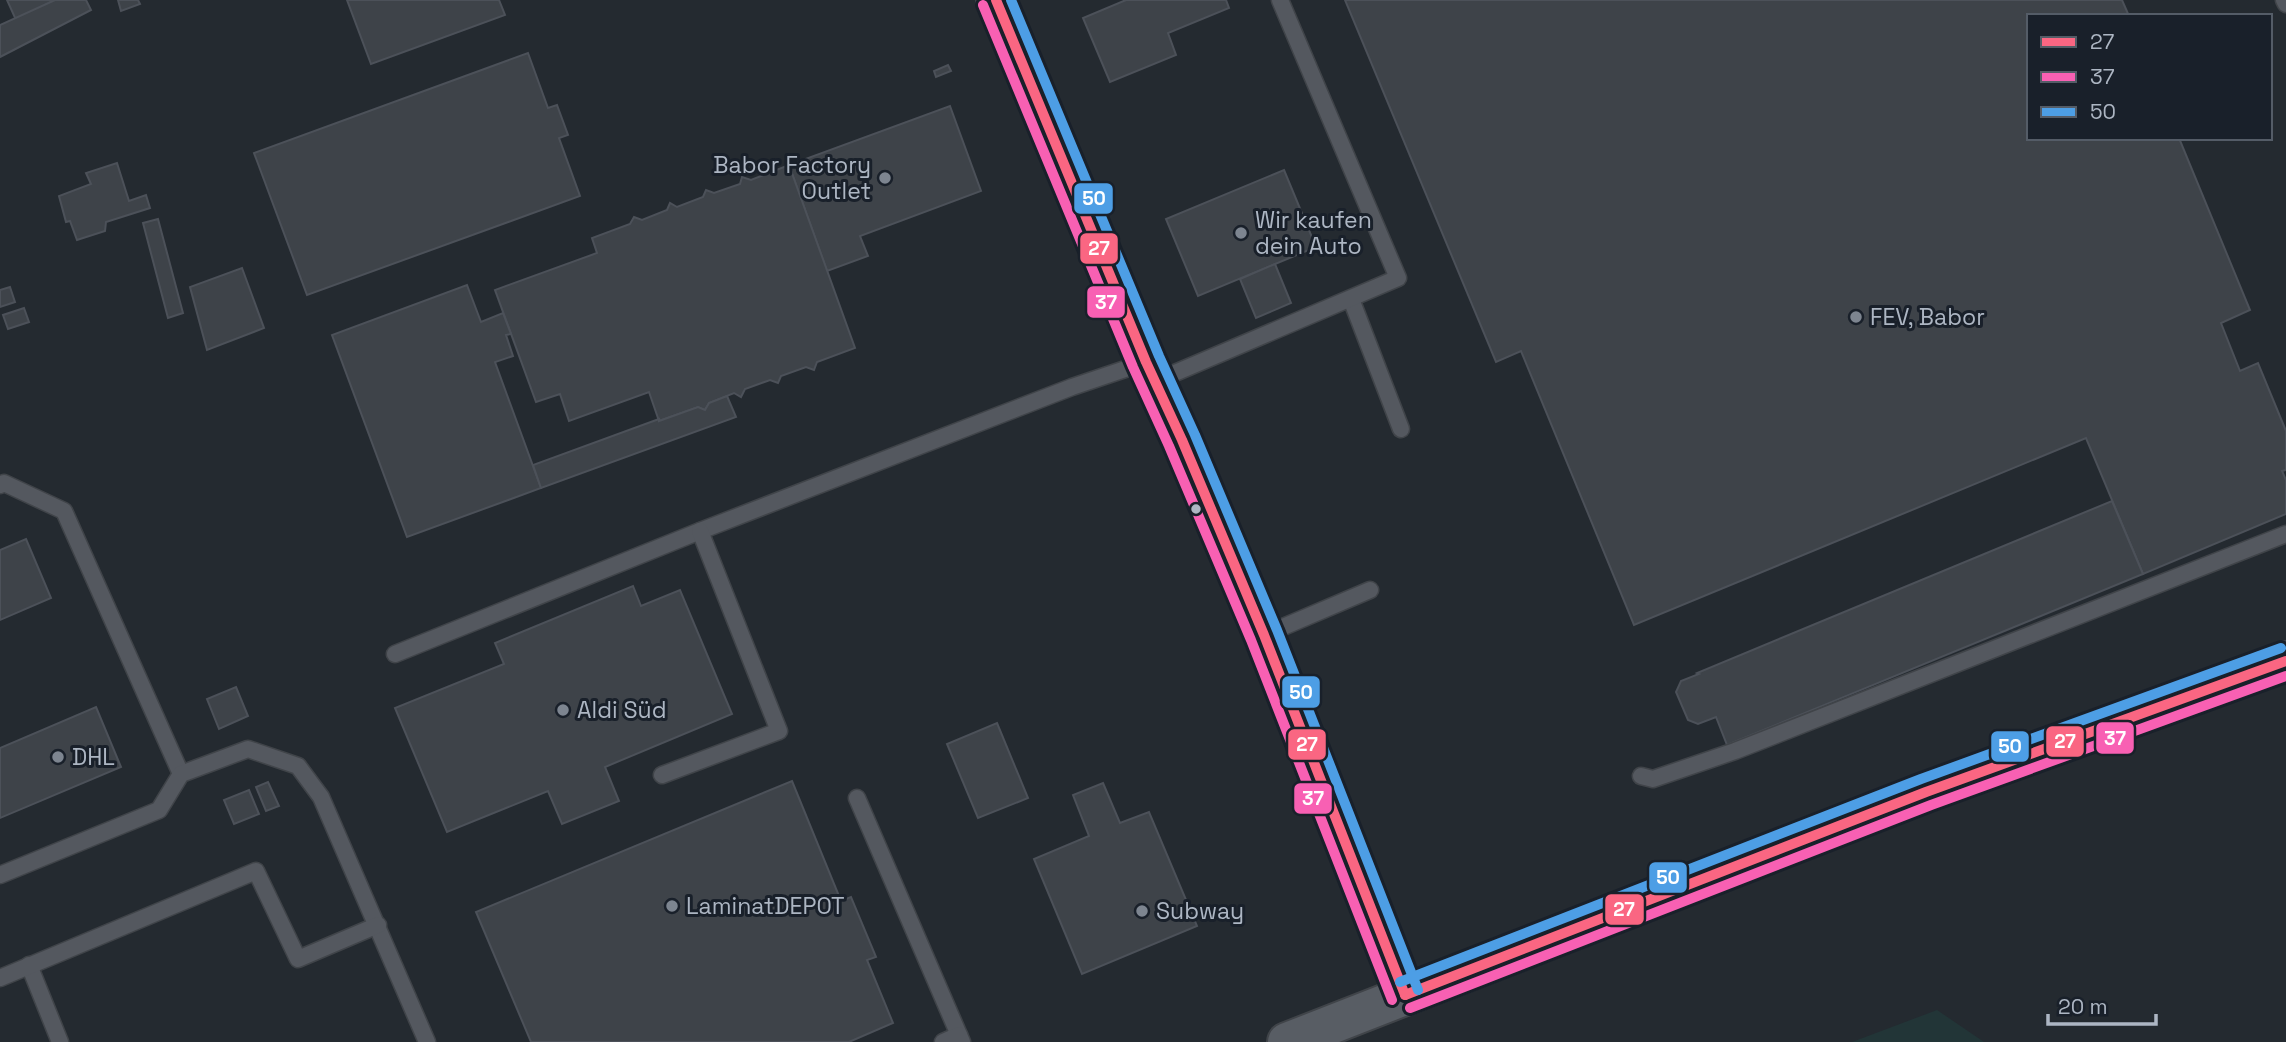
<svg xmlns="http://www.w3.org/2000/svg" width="2286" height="1042" font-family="'Space Grotesk',sans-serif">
<rect width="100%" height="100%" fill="#242a30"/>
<polygon fill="#223537" points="1937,1010 1984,1042 1852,1042"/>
<g fill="#3e4349" stroke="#4c5159" stroke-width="2">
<polygon points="7,0 55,0 16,20"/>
<polygon points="55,0 86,0 91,10 0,57 0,25"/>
<polygon points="118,0 138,0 140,4 121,11"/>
<polygon points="347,0 499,0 505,15 371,64"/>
<polygon points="1126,0 1226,0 1229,8 1168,33 1176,55 1110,82 1083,18"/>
<polygon points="1345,0 2122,0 2129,16 2029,16 2029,138 2179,138 2250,310 2221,323 2240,371 2258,363 2286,431 2286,470 2282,471 2286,480 2286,514 2143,574 2086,438 1634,625 1521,351 1496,362"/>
<polygon points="528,53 548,108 557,105 568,135 559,138 580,196 307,295 254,153"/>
<polygon points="948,65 951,71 936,77 934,71"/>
<polygon points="950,106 981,191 860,236 868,256 827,271 789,165"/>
<polygon points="117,163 129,201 146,195 150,208 106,222 105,231 77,240 70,221 66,222 59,196 91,184 86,173"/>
<polygon points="789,165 855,348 817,362 814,370 806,367 781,376 778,383 770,380 745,389 741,397 734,393 709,403 705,410 698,407 659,421 649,392 569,421 560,394 536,402 495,290 597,253 592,238 630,224 634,217 642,220 667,210 670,203 677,207 703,197 706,190 714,193 740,184 742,177 751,180"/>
<polygon points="1284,170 1316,247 1198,296 1166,219"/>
<polygon points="158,219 183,313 168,318 143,223"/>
<polygon points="1275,264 1291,303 1256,318 1240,279"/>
<polygon points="242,268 264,328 207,350 190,287"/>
<polygon points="467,285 481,322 503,313 511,334 506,335 513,356 495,362 541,488 407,537 332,335"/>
<polygon points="10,287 15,302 0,307 0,290"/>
<polygon points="24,308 29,322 8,329 3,315"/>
<polygon points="727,396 736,417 541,488 533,465 659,419 659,421 698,407 705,410 709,403"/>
<polygon points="2112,501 2143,574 1727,745 1716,717 1698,724 1688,720 1676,692 1681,681 1699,674 1697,673"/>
<polygon points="26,539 51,598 0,620 0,550"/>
<polygon points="633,586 641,606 680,590 732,714 605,767 619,801 562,824 548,791 447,832 395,708 504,664 495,643"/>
<polygon points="236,687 248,716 219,729 207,699"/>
<polygon points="96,707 121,767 0,818 0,748"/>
<polygon points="997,723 1028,798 978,818 947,744"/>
<polygon points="792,781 841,901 851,897 876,957 867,960 893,1023 849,1042 531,1042 476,912"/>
<polygon points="268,782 279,806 266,811 256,787"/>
<polygon points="1103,783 1120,823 1149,812 1197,926 1082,974 1034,859 1089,836 1073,795"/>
<polygon points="249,790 259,814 234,824 224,800"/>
</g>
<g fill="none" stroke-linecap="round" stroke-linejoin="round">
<g stroke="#404449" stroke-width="19">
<g id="lane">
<polyline points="2284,0 2286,4"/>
<polyline points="1351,299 1401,429"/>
<polyline points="1156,381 1398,278 1280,0"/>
<polyline points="0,485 4,483 64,511 181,774"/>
<polyline points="1264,635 1370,590"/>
<polyline points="395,654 700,531 1072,387 1146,362"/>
<polyline points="662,775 779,731 700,531"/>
<polyline points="1641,776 1653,779 1735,751 2286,534"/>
<polyline points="857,798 959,1035"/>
<polyline points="0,875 159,810 181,774 248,749 298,766 321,797 427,1042"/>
<polyline points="29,965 60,1042"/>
<polyline points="0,978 256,871 298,959 378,925"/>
<polyline points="943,1042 959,1035 962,1042"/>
</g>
</g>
<g stroke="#404449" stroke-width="42">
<g id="secondary">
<polyline points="996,0 1146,362 1182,440 1264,635 1405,995"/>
<polyline points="1287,1042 1926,792 2286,661"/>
</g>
</g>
<use href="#lane" stroke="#54585f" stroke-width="16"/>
<use href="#secondary" stroke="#585d64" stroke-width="38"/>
<g stroke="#19202a" stroke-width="16">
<g id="bus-1">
<polyline points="996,0 1146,362 1182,440 1264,635 1405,995"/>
<polyline points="1405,995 1926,792 2286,661"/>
</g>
</g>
<g stroke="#19202a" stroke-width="16">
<g id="bus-2">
<polyline points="983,5 1133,367 1169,446 1251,640 1392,1000"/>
<polyline points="1410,1008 1931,805 2286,676"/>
</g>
</g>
<g stroke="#19202a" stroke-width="16">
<g id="bus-3">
<polyline points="1011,0 1159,356 1195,435 1277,630 1418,990"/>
<polyline points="1400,982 1921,779 2281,648"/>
</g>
</g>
<use href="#bus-1" stroke="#fa6682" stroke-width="10"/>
<use href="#bus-2" stroke="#f860b3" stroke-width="10"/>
<use href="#bus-3" stroke="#4d9ee5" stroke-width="10"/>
</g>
<g fill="#7d8590" stroke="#19202a" stroke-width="2.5">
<circle cx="885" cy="178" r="7"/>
<circle cx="1241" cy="233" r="7"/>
<circle cx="1856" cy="317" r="7"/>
<circle cx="563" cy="710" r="7"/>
<circle cx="58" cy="757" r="7"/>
<circle cx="672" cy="906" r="7"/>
<circle cx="1142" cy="911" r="7"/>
</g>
<circle fill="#adb6c3" stroke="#19202a" stroke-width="2.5" cx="1196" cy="509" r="6"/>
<g text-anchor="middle" stroke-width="6" stroke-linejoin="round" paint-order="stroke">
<g font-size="23" fill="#adb6c3" stroke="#19202a" text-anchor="start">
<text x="871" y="173" text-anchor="end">Babor Factory<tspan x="871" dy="26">Outlet</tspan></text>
<text x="1255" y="228">Wir kaufen<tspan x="1255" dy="26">dein Auto</tspan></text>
<text x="1870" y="325">FEV, Babor</text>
<text x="577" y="718">Aldi Süd</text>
<text x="72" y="765">DHL</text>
<text x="686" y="914">LaminatDEPOT</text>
<text x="1156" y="919">Subway</text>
</g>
</g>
<g stroke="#19202a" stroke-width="2.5">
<rect x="1073" y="182" width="41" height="33" rx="7" fill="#4d9ee5"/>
<rect x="1079" y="232" width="40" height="33" rx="7" fill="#fa6682"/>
<rect x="1086" y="285" width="40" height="34" rx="7" fill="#f860b3"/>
<rect x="1281" y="675" width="40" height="34" rx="7" fill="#4d9ee5"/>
<rect x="2095" y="721" width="40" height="34" rx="7" fill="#f860b3"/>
<rect x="2045" y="725" width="40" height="33" rx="7" fill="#fa6682"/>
<rect x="1287" y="728" width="40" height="33" rx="7" fill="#fa6682"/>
<rect x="1990" y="730" width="40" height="33" rx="7" fill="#4d9ee5"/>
<rect x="1293" y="782" width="40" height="33" rx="7" fill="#f860b3"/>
<rect x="1648" y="861" width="40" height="33" rx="7" fill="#4d9ee5"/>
<rect x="1604" y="893" width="41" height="33" rx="7" fill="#fa6682"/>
</g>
<g font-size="19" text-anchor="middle" font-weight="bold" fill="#fff">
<text x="1094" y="205">50</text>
<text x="1099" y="255">27</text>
<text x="1106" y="309">37</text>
<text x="1301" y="699">50</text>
<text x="2115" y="745">37</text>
<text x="2065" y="748">27</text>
<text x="1307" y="751">27</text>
<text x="2010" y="753">50</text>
<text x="1313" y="805">37</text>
<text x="1668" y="884">50</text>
<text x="1624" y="916">27</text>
</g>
<rect x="2027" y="14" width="245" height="126" fill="#19202a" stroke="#545c67" stroke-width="2"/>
<rect x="2041" y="37" width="35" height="10" fill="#fa6682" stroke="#545c67" stroke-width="2"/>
<text x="2090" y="49" font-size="21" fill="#adb6c3">27</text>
<rect x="2041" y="72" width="35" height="10" fill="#f860b3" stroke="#545c67" stroke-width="2"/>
<text x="2090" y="84" font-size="21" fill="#adb6c3">37</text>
<rect x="2041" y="107" width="35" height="10" fill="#4d9ee5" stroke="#545c67" stroke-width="2"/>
<text x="2090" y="119" font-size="21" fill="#adb6c3">50</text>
<path d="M2048 1014v10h108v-10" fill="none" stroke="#adb6c3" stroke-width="3.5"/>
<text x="2058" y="1014" font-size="21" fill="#adb6c3" stroke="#19202a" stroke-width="5" paint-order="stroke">20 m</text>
</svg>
